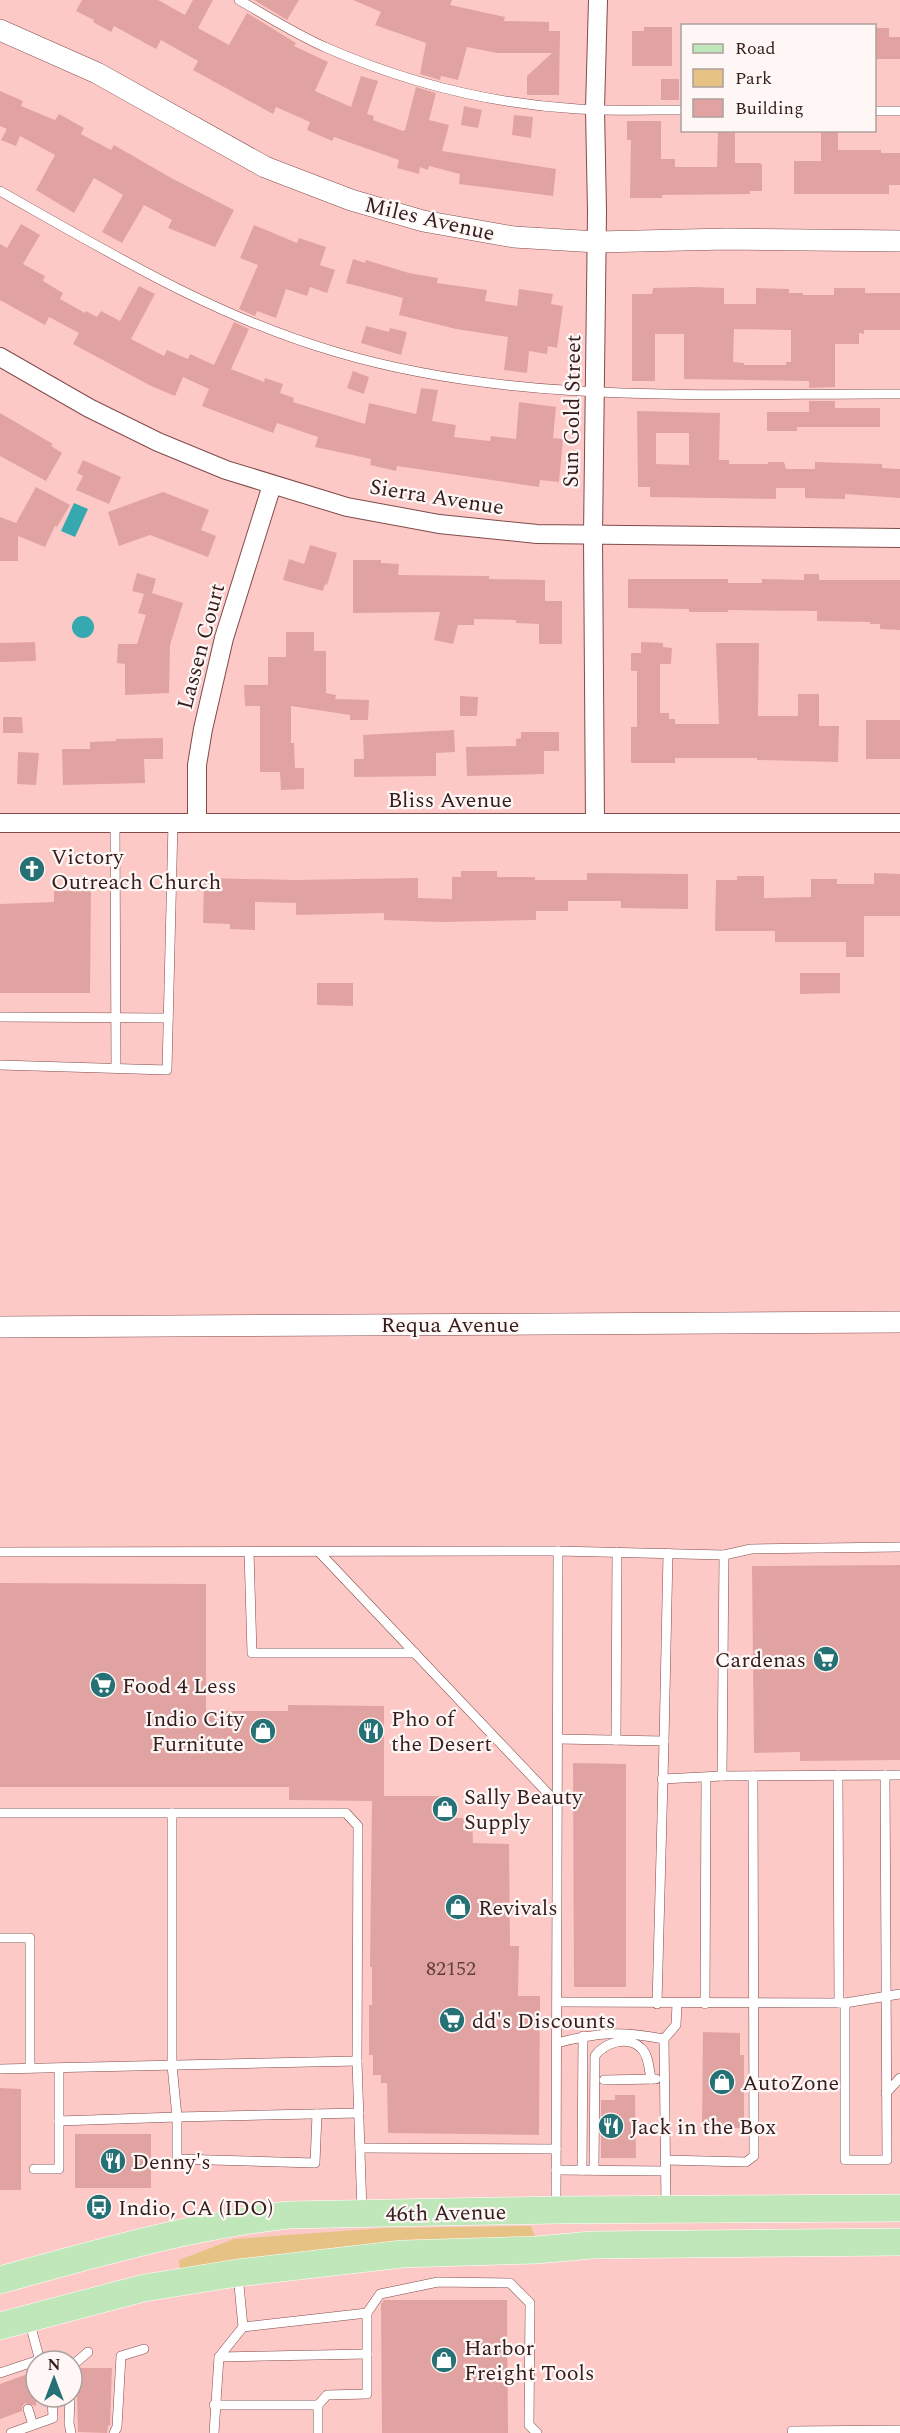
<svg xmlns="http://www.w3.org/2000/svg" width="900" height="2433" font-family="Spectral,serif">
<rect width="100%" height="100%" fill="#fdc9c7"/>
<polygon fill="#e6c284" points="531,2226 535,2237 180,2271 179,2260 234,2239 384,2228"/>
<g fill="#36a8af">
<polygon points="74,503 88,509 75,537 61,531"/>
<circle cx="83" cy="627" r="11"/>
</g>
<g fill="#e1a3a1" fill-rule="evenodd">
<polygon points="82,0 158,0 185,15 193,0 213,0 198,28 229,45 247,13 296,43 294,46 328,62 315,91 351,107 361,76 378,81 367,114 374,116 373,120 403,131 405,130 416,87 436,93 429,120 449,125 442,151 556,169 553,196 459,184 460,174 429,166 428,170 420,167 419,174 397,168 399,160 334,137 332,141 307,130 310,122 276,107 273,114 193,70 198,61 161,40 156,49 114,26 111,32 93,22 94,20 76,11"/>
<polygon points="254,0 299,0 287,20"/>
<polygon points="353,0 452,0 450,5 505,17 504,21 549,22 549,31 560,31 559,95 527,95 527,76 552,53 497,53 467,47 458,80 441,76 440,80 420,74 426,43 375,25 381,12"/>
<polygon points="644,27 672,27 672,66 632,66 632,31 644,31"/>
<polygon points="874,28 889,28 889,37 900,37 900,59 874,59"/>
<rect x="661" y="79" width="18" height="21"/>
<polygon points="0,91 23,101 21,106 55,120 59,114 84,128 81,134 111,150 114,145 173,179 234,210 215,247 168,228 172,220 144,205 122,243 102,232 123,195 94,178 74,213 36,190 55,155 20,136 16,146 1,140 7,129 0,126"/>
<polygon points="464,106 482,110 478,128 461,125"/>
<polygon points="514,115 533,117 531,138 512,135"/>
<polygon points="627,121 661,121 661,159 675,159 675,167 717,167 718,130 735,130 735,163 760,163 762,165 762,191 750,191 750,194 662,195 662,198 630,198 631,140 627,140"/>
<polygon points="821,130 838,130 838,150 881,150 881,153 900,153 900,185 889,185 889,194 794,194 794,161 821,161"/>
<polygon points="21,224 40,235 23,264 45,276 43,281 63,293 60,299 85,313 86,311 97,317 101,311 120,321 139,286 155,294 131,339 164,356 167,350 188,359 190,354 214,365 234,322 249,329 231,369 264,382 265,378 283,384 280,393 294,398 293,402 365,424 369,403 416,414 421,388 438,390 432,421 456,425 454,437 490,441 491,436 516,439 519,402 556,407 553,438 563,439 559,482 540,480 539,487 397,466 396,471 370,465 371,459 315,447 318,437 277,423 273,433 202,406 209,389 183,377 175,396 151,386 73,344 79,333 49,317 45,325 0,300 0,244 7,248"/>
<polygon points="254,225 297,243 299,238 326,247 320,265 335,270 327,293 310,287 307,296 286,289 276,318 257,311 255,316 239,309 258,265 240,258"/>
<polygon points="353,259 365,263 366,260 409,273 438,278 437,283 487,290 485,301 517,306 519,289 553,294 551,304 563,306 557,348 548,346 547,354 529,351 527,373 504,370 508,337 456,329 399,315 403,298 346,283"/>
<path d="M695,287l29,1v16h32v-16l33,1v4h14v2h31v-7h31v5h35v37h-36v4l-5,-1v11h-24v43l-26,1v-7l-125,-2v-45h-29v47h-23v-87h20l1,-6zM734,329l57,1v32h-5v3h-42v-2l-11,-1z"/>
<polygon points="366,326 389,332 390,328 407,332 401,355 361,343"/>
<polygon points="353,371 369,377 364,394 347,388"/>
<polygon points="809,401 835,401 835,408 880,408 880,427 797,427 797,431 767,431 767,412 809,412"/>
<path d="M637,411l83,2 -1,47h10v4h39v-2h16l2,7h29v-7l30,1 37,1v4l18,1v29l-55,-4v5l-40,-1v-10h-29v11l-126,-2v-10h-12zM656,433h33v32l-33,-1z"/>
<polygon points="0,413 53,444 51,446 62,453 46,481 0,456"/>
<polygon points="83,460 121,477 109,504 76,490 83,476 77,473"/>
<polygon points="36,487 70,505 57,527 55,526 45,547 18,536 18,561 0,561 0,517 16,523"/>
<polygon points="163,492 209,510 201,530 216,536 208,557 150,535 119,546 108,512"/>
<polygon points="310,545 337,553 327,585 325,584 323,591 283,580 289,559 304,564"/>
<polygon points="353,560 381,560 381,563 399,564 398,575 489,576 489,579 545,580 545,601 562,601 562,644 539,644 539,624 516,623 516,620 474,619 474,625 458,625 453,644 434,640 440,612 353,613"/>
<polygon points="137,573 156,579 152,593 183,603 170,645 169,693 125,695 125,664 117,663 118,644 137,644 146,615 138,613 144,594 132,591"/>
<polygon points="804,574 819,574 819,580 900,580 900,630 880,629 880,624 870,624 870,622 817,621 817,611 728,610 728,612 689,612 689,609 628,608 628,579 728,579 728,583 762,583 762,579 804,580"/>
<polygon points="286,632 314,632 314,651 326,651 326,693 336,695 335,699 369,700 368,720 350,720 350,715 291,706 291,743 294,743 295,768 304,768 304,789 281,790 280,772 260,772 260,706 245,706 244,685 268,685 268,657 286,657"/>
<polygon points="35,642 36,661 0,662 0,643"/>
<polygon points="641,642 663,643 663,647 672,648 671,664 660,664 660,713 669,713 669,719 675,719 675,724 719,724 716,643 759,643 758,716 798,716 798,694 819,694 819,726 839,726 838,762 757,760 757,758 675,758 675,763 631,763 631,727 637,727 637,671 631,671 631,653 641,653"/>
<polygon points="460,696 478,697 477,716 460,716"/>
<polygon points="3,717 22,717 23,733 3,733"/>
<rect x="866" y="720" width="34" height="39"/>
<polygon points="454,730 455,752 436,753 436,776 354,777 354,759 364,759 363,735"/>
<polygon points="521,732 559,732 559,751 544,751 544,774 467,776 466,747 516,746 516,739 521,738"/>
<polygon points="163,738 163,759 144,759 145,783 63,785 62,749 90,749 90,742 116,741 116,739"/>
<polygon points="18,752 39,753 36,785 17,784"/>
<polygon points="461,871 497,871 497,877 535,877 535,880 587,880 587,873 688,874 688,909 621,908 621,901 568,901 568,911 536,911 536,920 443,922 384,920 384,913 296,915 296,903 255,902 255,930 230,929 230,924 203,923 204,878 295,880 418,878 418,898 452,899 452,877 461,877"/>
<polygon points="874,873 900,874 900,916 864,916 864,957 846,957 846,942 775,942 775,931 715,931 716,880 737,880 737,876 764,876 764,898 811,897 811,879 837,879 837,884 874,884"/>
<polygon points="54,891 91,891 90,993 0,993 0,904 54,902"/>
<polygon points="800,973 840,973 840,993 800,994"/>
<polygon points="317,983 353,983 353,1006 317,1005"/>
<polygon points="900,1565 900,1760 800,1761 800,1752 754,1753 752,1566"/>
<polygon points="0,1583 206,1584 206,1711 288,1711 288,1705 384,1706 384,1796 450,1796 450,1818 472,1818 473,1843 509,1844 510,1946 519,1946 518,1996 540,1996 539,2135 388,2133 387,2083 381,2083 381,2075 373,2075 373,2055 369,2055 369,2005 372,2005 372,1967 370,1967 372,1801 289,1800 289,1787 0,1787"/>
<polygon points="573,1763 626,1764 626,1987 574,1987"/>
<polygon points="703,2032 740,2033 740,2055 744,2055 744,2128 702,2128"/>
<polygon points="0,2088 21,2089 21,2190 0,2190"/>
<polygon points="615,2095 635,2095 636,2158 601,2158 601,2100 615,2100"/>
<rect x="75" y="2134" width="76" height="54"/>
<polygon points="384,2300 507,2300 508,2433 382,2433 381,2304"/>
<polygon points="80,2368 112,2368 110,2425 108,2426 107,2433 78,2432 77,2397 73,2391 76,2391 76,2376"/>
<polygon points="33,2372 36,2382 36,2406 25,2403 22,2407 22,2411 0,2419 0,2384"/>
</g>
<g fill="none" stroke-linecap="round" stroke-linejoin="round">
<g stroke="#814b4b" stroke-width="10">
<g id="service">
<path d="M239,0c28,16 58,35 88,48 78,34 165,56 251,61 34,2 70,1 104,1"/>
<polyline points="874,111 900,111"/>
<path d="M0,191c108,61 215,126 336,161 182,54 376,41 564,42"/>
<polyline points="115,823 116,1068"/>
<polyline points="0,1017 168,1018"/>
<polyline points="0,1065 167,1070 173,823"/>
<polyline points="0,1552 558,1551"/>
<polyline points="249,1552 252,1653 415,1653"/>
<polyline points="319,1552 557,1803"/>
<polyline points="724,1555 751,1549 900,1547"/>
<polyline points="558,1739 664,1741 657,2004"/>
<polyline points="616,1740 617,1552"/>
<polyline points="664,1741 668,1553"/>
<polyline points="838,1775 839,2003"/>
<polyline points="722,1776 900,1775"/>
<polyline points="0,1813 346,1813 358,1826 357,2061 362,2212"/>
<polyline points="172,1813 172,2065 177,2117 359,2113"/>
<polyline points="0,1938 30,1938 30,2068"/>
<polyline points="557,2002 845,2003 900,1994"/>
<polyline points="845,2003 845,2160 887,2160 885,1775"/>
<polyline points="705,2004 706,1778"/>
<path d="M557,2043c42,-11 65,-12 107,-4"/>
<polyline points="59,2068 59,2121 177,2117 177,2159 315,2163 317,2114"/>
<polyline points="0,2069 357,2061"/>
<polyline points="604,2080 656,2079"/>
<polyline points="886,2093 900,2078"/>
<polyline points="360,2148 556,2149"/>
<polyline points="665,2160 746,2162 754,2156 753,1776"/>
<polyline points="34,2169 59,2169 59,2121"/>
<polyline points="556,2170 665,2171"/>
<polyline points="582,2170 583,2036"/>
<path d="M594,2170l1,-114c9,-13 32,-21 46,-8 8,7 8,22 10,31"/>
<polyline points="666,2207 664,2039 676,2025 677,2004"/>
<polyline points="556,2208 558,1551 724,1555 722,1776 662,1779"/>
<polyline points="238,2275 243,2327 367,2313 367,2394 327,2395 318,2405 318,2433"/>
<polyline points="367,2313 380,2294 438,2282 510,2283 530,2303 529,2425 537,2433"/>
<polyline points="29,2320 40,2361"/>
<polyline points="219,2357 367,2354"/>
<polyline points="72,2371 73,2365 88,2352"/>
<polyline points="0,2373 36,2361"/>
<polyline points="70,2397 69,2423 71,2433"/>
<polyline points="214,2405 318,2405"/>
<polyline points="28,2409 33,2425"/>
<polyline points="792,2431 900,2430"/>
<polyline points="11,2433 53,2418 52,2397"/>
<polyline points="114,2433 117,2427 121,2356 144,2349"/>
<polyline points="214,2433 219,2357 243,2327"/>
</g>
</g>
<g stroke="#814b4b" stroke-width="20">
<g id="minor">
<polyline points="0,357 89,408 158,442 226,470 347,507 439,524 537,534 900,538"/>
<polyline points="0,823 900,823"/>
<polyline points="197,823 197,765 203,729 224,638 272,485"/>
<polyline points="595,823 593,536 597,212 595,109 598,0"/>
</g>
</g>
<g stroke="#814b4b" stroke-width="22">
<g id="tertiary">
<polyline points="0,30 97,73 265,167 351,200 423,221 514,237 597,242 727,239 900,241"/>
<polyline points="0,1327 900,1322"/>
</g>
</g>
<g stroke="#fff" stroke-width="28">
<g id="primary">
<path d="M0,2280c95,-26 190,-54 288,-65l268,-5 344,-2"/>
<polyline points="0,2326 144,2288 237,2273 402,2254 536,2250 592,2245 900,2242"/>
</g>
</g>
<use href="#service" stroke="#fff" stroke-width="9"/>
<use href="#minor" stroke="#fff" stroke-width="18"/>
<use href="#tertiary" stroke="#fff" stroke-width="21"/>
<use href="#primary" stroke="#c0e7b9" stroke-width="27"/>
</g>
<defs>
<g id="church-disc" transform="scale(1.35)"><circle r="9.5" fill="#267176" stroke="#fef7f6"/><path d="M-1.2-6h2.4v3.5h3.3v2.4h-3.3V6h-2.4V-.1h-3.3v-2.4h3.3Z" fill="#fff"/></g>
<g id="supermarket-disc" transform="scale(1.35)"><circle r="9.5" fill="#267176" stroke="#fef7f6"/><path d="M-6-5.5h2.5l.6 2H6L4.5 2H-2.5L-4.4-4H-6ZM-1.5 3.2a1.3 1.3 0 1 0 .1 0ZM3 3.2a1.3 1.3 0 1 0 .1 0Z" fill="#fff"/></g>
<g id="shop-disc" transform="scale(1.35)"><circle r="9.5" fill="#267176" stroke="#fef7f6"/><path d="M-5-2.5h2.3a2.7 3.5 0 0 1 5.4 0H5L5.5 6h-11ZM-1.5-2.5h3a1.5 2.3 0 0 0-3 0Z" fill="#fff"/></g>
<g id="restaurant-disc" transform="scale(1.35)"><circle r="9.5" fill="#267176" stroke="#fef7f6"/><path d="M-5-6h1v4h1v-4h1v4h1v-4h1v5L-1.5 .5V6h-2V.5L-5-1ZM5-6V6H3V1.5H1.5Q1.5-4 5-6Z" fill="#fff"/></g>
<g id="bus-disc" transform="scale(1.35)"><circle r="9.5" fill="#267176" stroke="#fef7f6"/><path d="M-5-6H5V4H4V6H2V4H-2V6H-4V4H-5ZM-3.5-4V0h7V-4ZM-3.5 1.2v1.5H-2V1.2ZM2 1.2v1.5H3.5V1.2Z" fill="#fff"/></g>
</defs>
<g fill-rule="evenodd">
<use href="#church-disc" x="32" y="869"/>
<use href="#supermarket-disc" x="826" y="1659"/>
<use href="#supermarket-disc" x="103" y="1685"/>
<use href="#shop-disc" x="263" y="1731"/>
<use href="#restaurant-disc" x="371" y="1731"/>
<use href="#shop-disc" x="445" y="1809"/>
<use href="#shop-disc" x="458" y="1907"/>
<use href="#supermarket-disc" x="452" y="2020"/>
<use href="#shop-disc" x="722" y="2082"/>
<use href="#restaurant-disc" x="611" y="2126"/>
<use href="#restaurant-disc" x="113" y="2161"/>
<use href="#bus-disc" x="99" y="2207"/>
<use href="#shop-disc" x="444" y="2360"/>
</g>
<g text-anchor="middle" stroke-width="4.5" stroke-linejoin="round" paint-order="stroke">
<g font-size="20" fill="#5f3e3d">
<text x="451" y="1975">82152</text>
</g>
<g font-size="22" fill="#341d1c" stroke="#fef7f6">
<text transform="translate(430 218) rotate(13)" y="8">Miles Avenue</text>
<text transform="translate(571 411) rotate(-89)" y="8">Sun Gold Street</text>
<text transform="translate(437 496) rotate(9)" y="8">Sierra Avenue</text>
<text transform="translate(200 646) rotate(-75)" y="8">Lassen Court</text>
<text x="450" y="807">Bliss Avenue</text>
<text x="450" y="1332">Requa Avenue</text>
<text transform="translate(446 2212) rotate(-1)" y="8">46th Avenue</text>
</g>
<g font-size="22" fill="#341d1c" stroke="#fef7f6" text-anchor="start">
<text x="51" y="864">Victory<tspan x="51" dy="25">Outreach Church</tspan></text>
<text x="806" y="1667" text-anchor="end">Cardenas</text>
<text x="122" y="1693">Food 4 Less</text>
<text x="244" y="1726" text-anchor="end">Indio City<tspan x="244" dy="25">Furnitute</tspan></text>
<text x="391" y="1726">Pho of<tspan x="391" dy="25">the Desert</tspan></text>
<text x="464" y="1804">Sally Beauty<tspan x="464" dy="25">Supply</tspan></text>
<text x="478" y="1915">Revivals</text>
<text x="472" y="2028">dd's Discounts</text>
<text x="742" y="2090">AutoZone</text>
<text x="630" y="2134">Jack in the Box</text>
<text x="132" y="2169">Denny's</text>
<text x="118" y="2215">Indio, CA (IDO)</text>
<text x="464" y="2355">Harbor<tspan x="464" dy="25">Freight Tools</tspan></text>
</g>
</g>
<rect x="681" y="24" width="195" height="108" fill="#fef7f6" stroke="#ada09f" stroke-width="1.5"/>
<rect x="693" y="44" width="30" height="9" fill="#c0e7b9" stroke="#ada09f" stroke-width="1.5"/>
<text x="735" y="54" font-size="18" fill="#341d1c">Road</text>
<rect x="693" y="69" width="30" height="18" fill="#e6c284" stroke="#ada09f" stroke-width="1.5"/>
<text x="735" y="84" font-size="18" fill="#341d1c">Park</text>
<rect x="693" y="99" width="30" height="18" fill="#e1a3a1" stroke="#ada09f" stroke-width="1.5"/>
<text x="735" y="114" font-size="18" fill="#341d1c">Building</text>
<g transform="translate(54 2379)"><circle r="28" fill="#fef7f6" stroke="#ada09f" stroke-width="1.5"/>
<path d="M0-4.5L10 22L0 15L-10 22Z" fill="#267176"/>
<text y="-9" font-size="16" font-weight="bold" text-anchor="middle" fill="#341d1c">N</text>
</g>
</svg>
